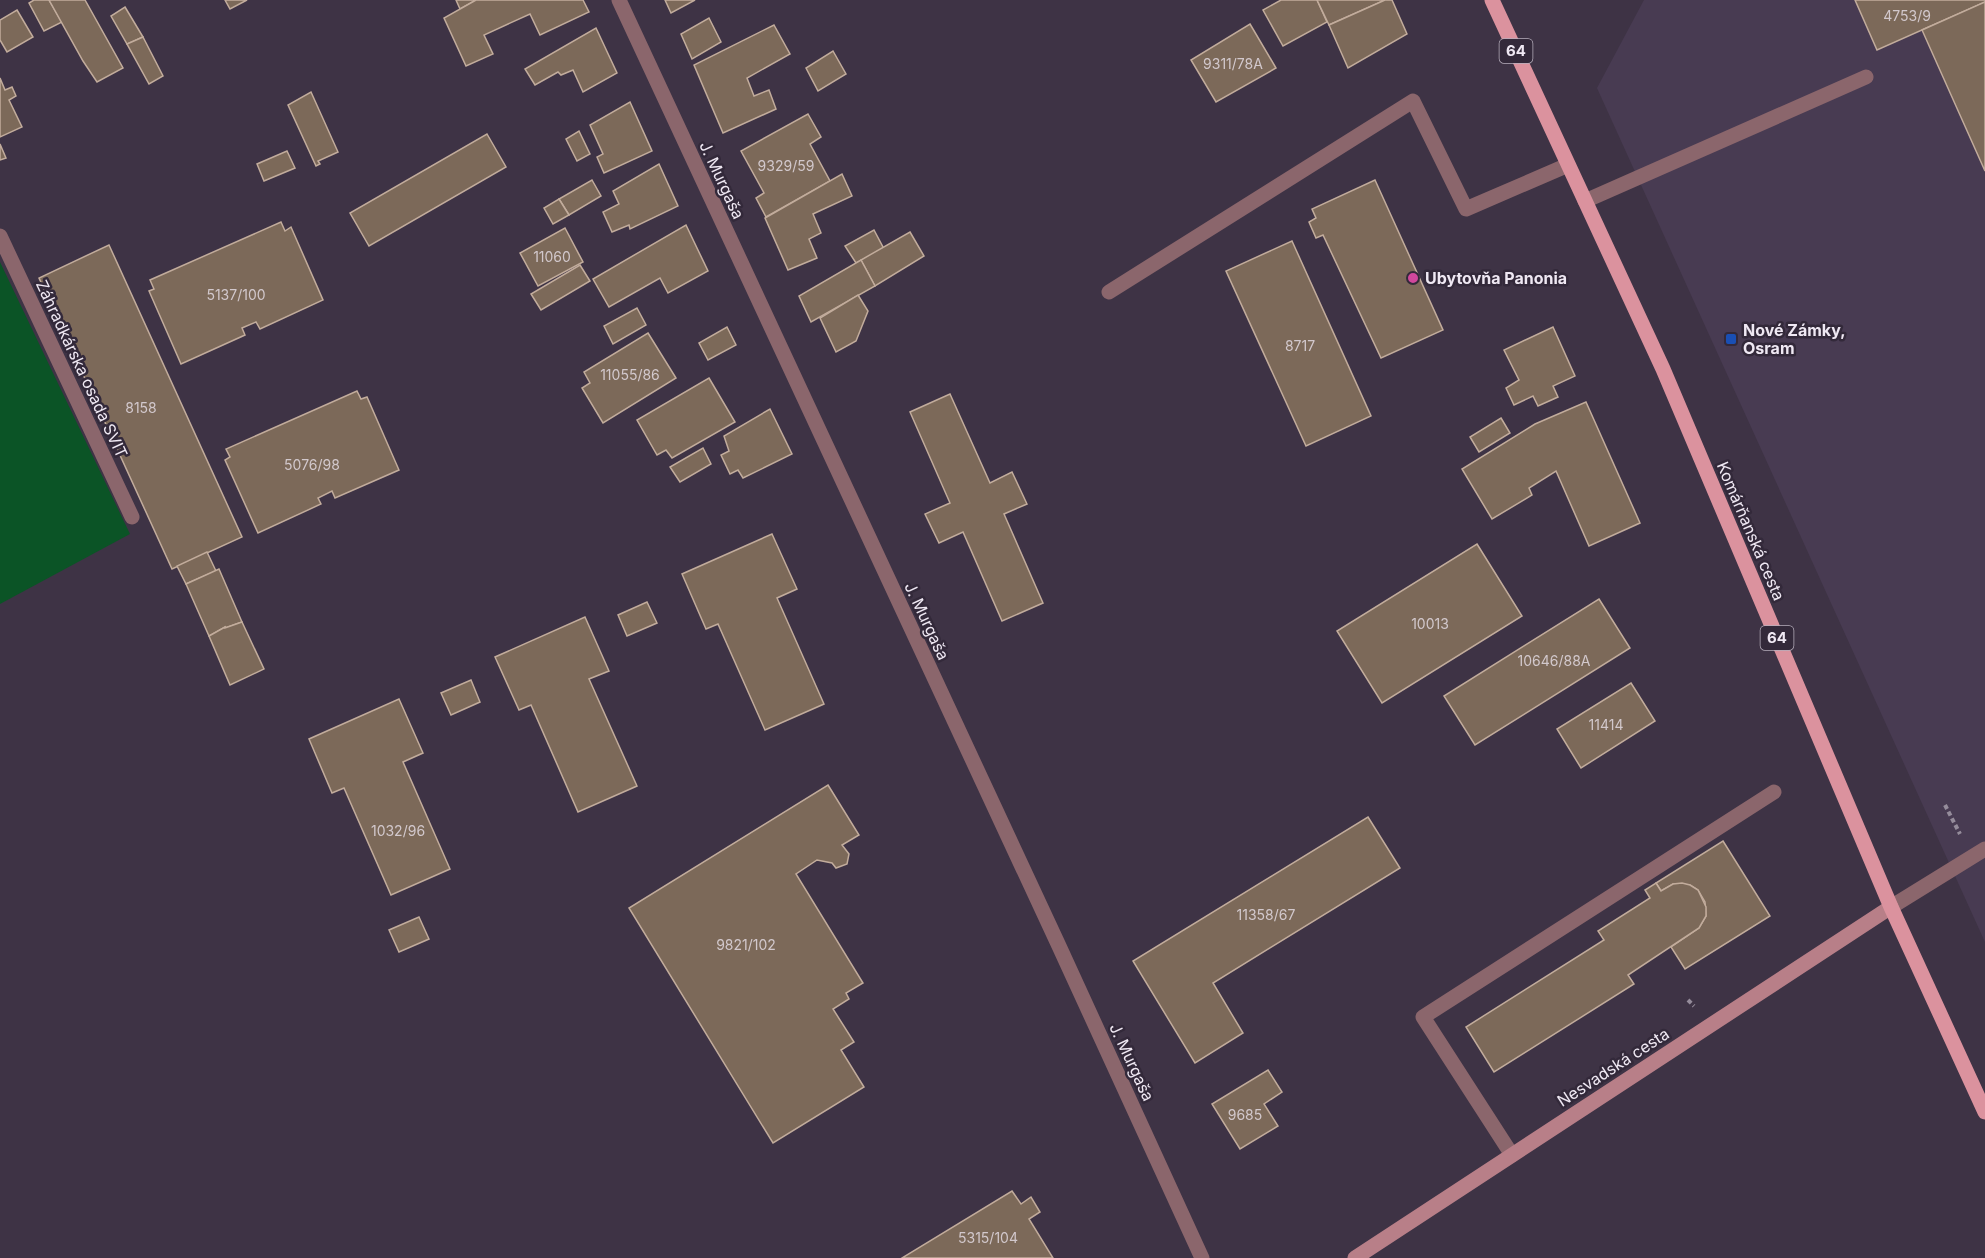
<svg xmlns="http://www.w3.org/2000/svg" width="1985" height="1258" font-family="Inter,sans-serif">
<rect width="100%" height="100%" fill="#3e3345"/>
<polygon fill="#483b52" points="1644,0 1985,0 1985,942 1597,88"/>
<polygon fill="#0b5426" points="0,262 130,534 0,604"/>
<g fill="#7c6959" stroke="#c2ac9c" stroke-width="1.5">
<polygon points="34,0 49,0 62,22 44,31 29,3"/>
<polygon points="49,0 85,0 123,68 97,82 83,61"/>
<polygon points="225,0 247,0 230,9"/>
<polygon points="456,0 476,0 460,9"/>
<polygon points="476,0 583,0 589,12 540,35 530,14 484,35 493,54 466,66 444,18"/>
<polygon points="665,0 695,0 671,13"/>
<polygon points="1281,0 1317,0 1327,22 1283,46 1263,10"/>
<polygon points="1317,0 1385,0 1329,25"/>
<polygon points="1385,0 1392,0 1407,34 1348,68 1329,25"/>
<polygon points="1855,0 1985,0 1985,2 1877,50"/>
<polygon points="1985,2 1985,171 1922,30"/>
<polygon points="125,7 143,37 127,44 111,16"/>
<polygon points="17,10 33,37 7,52 0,40 0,20"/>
<polygon points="709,18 721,42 692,59 681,34"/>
<polygon points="1250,24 1276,68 1216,102 1191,60"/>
<polygon points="774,25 790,54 747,78 754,96 769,90 776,109 723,133 694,65"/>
<polygon points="596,28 617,73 583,92 573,70 561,75 558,72 535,85 525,69"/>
<polygon points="143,37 163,76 149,84 127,44"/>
<polygon points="833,51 846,74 818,91 806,68"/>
<polygon points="0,78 5,90 12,87 16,96 9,100 22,127 0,137"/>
<polygon points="311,92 338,152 318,161 320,164 316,166 288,105"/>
<polygon points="630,102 652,151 604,173 597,157 603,154 590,125"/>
<polygon points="808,114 821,137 810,144 830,181 766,217 756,198 764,193 741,151"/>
<polygon points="579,131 590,154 577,161 566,139"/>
<polygon points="487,134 506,167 369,246 350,213"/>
<polygon points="0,144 6,158 0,160"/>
<polygon points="287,151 295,168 264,181 257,164"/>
<polygon points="659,164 678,206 630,229 629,225 612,232 603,212 619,204 613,191"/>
<polygon points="842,174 852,196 813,214 821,233 809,239 817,258 788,270 765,218"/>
<polygon points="592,180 601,196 569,215 559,199"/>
<polygon points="1375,180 1443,330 1381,358 1323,235 1316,238 1309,222 1316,218 1312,209"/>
<polygon points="559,199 569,215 553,224 544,208"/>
<polygon points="281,222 285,231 291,227 323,300 260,329 256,322 242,328 245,335 181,364 149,291 154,289 150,280"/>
<polygon points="686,225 708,271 668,293 660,278 609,307 593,279"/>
<polygon points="565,228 583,262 538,286 520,253"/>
<polygon points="874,230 884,249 856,263 845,246"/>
<polygon points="910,232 924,256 875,286 861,260"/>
<polygon points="1292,241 1371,416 1306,446 1226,271"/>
<polygon points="109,245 242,537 172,569 39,278"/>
<polygon points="861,260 875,286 811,322 799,296"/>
<polygon points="580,265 590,281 541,310 531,294"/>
<polygon points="858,295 868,311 856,341 836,352 820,318"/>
<polygon points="637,308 646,325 613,344 604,326"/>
<polygon points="727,327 736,345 708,360 699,343"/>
<polygon points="1553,327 1575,376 1553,386 1558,397 1538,406 1533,396 1514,405 1506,388 1519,380 1504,350"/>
<polygon points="648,333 676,378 603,423 582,388 590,383 584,372"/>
<polygon points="709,378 735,422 672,458 666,450 657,455 637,420"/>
<polygon points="357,391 361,399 367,397 399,470 335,498 332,491 318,498 321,504 258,533 225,460 230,457 226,449"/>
<polygon points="950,394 990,483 1012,472 1027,504 1004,514 1043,603 1002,621 963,532 939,543 925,514 950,503 910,412"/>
<polygon points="1586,402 1640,523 1589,546 1556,471 1529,488 1532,495 1492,519 1462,469 1535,424"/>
<polygon points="770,409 792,454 743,478 738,470 730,474 721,455 729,451 724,436"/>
<polygon points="1501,418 1510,433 1479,452 1470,437"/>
<polygon points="703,448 711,464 680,482 670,467"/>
<polygon points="772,534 797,589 777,598 824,704 765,730 718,624 706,629 682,574"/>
<polygon points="1477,544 1522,616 1382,703 1337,631"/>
<polygon points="207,552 216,571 186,584 177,566"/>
<polygon points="219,569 242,622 225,628 225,627 209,636 186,584"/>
<polygon points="1599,599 1630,648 1475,745 1444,696"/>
<polygon points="647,602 657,623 627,636 618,615"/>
<polygon points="585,617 609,671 589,679 637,786 578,812 531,705 519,710 495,657"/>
<polygon points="242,622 264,669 230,685 209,636 225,627 225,628"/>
<polygon points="471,680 480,702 451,715 441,693"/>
<polygon points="1631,683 1655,721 1581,768 1557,729"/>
<polygon points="399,699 423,753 403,762 450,869 391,895 344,788 332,793 309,739"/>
<polygon points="828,785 859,835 842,845 849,854 847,864 836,868 832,863 817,860 796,874 863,983 846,993 849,999 833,1009 854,1042 841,1050 864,1087 773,1143 629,908"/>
<polygon points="1368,817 1400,868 1213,983 1243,1033 1195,1063 1133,961"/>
<polygon points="1723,841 1770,916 1685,969 1671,947 1699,928 1706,916 1705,902 1698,890 1690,885 1673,884 1661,891 1656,883"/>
<polygon points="1656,883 1661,891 1673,884 1682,883 1690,885 1698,890 1706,907 1706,916 1699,928 1628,975 1634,984 1494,1072 1466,1027 1604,940 1598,931 1650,898 1645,890"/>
<polygon points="419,917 429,939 399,952 389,930"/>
<polygon points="1268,1070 1282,1092 1264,1104 1278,1126 1240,1149 1212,1104"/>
<polygon points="1012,1191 1021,1204 1031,1197 1040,1212 1029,1219 1053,1258 902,1258"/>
</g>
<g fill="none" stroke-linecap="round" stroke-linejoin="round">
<g stroke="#958c9b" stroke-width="4" stroke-dasharray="4.5 3" stroke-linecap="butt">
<polyline points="1945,805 1960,834"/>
<polyline points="1688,1000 1694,1006"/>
</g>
<g stroke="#8b666c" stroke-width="15">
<polyline points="1585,201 1866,77"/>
<polyline points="0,236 132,517"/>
<polyline points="1109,292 1413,101 1466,209 1568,165"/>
<polyline points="1512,1155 1423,1017 1774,792"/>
</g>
<g stroke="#8b666c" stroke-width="15">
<polyline points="619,0 1059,946 1202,1258"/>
<polyline points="1891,907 1985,849"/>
</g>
<polyline stroke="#b87f88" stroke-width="15" points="1355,1258 1891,907"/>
<polyline stroke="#db929e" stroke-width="15" points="1492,0 1663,369 1891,907 1985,1112"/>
</g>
<circle fill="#d1479c" stroke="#33293a" stroke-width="2" cx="1413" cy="278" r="6"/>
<rect fill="#1a4fb4" stroke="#33293a" stroke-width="2" x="1725" y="333" width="12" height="12" rx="3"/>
<g text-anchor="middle" stroke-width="5" stroke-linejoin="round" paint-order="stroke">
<g font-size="14" fill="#d2c8cc">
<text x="1907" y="21">4753/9</text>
<text x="1233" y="69">9311/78A</text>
<text x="786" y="171">9329/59</text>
<text x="552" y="262">11060</text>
<text x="236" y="300">5137/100</text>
<text x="1300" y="351">8717</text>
<text x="630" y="380">11055/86</text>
<text x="141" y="413">8158</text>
<text x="312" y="470">5076/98</text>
<text x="1430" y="629">10013</text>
<text x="1554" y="666">10646/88A</text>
<text x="1606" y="730">11414</text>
<text x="398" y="836">1032/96</text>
<text x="1266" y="920">11358/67</text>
<text x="746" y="950">9821/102</text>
<text x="1245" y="1120">9685</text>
<text x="988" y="1243">5315/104</text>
</g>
<g fill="#33293a" stroke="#b7afbc" stroke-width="1.5">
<rect x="1499.5" y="39" width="33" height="24" rx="4.5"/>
<rect x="1760.5" y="626" width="33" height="24" rx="4.5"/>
</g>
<g font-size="15" font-weight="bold" fill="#efe8f3">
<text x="1516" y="56">64</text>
<text x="1777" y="643">64</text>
</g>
<g font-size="16" fill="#efe8f3" stroke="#33293a">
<text transform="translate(722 180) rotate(65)" y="6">J. Murgaša</text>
<text transform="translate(82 369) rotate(65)" y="6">Záhradkárska osada SVIT</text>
<text transform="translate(1751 531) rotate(67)" y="6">Komárňanská cesta</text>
<text transform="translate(927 621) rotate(65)" y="6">J. Murgaša</text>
<text transform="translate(1132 1062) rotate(65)" y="6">J. Murgaša</text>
<text transform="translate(1613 1067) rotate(-33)" y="6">Nesvadská cesta</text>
</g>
<g font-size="16" font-weight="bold" fill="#efe8f3" stroke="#33293a" text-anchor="start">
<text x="1425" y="284">Ubytovňa Panonia</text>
<text x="1743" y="336">Nové Zámky,<tspan x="1743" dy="18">Osram</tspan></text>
</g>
</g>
</svg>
